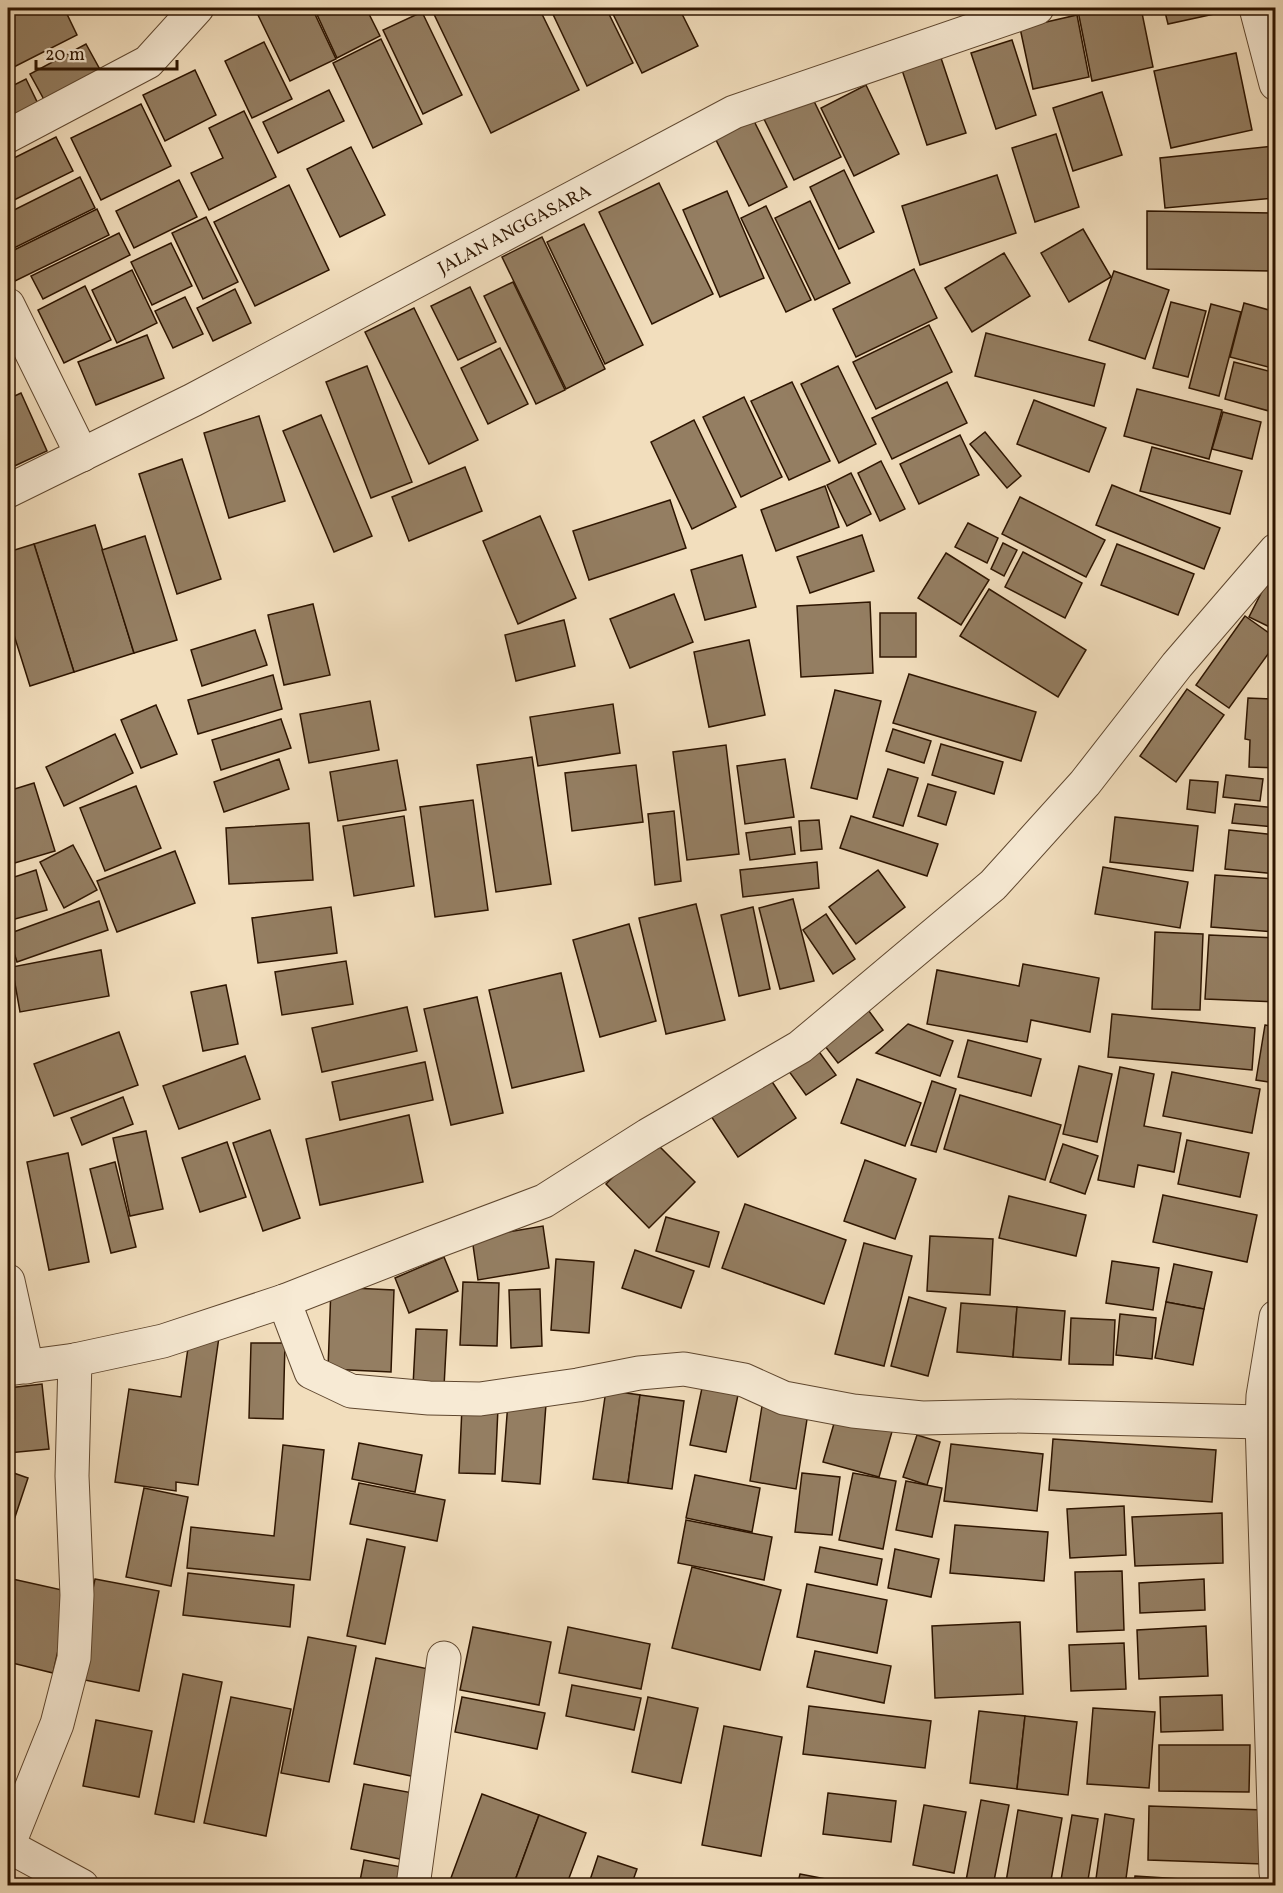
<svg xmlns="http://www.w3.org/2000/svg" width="1283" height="1893" font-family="Vollkorn,serif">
<rect width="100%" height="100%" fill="#f2debd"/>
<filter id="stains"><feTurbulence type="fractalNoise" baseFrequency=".00333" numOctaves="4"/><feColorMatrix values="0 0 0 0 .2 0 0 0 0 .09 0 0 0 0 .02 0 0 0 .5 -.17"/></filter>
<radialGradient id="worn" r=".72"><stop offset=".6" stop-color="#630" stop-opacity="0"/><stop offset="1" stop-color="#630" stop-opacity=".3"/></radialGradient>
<g fill="#947e62" stroke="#2e1500" stroke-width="1.5">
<polygon points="13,8 64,8 77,35 8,70 8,10"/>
<polygon points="264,8 312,8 336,59 290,81 256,11"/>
<polygon points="314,8 366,8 380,36 337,58"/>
<polygon points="431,8 539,8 579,90 491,133"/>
<polygon points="550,8 606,8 633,63 587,86"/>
<polygon points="610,8 679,8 698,46 642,73"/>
<polygon points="1093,8 1141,8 1153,67 1092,81 1078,11"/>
<polygon points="1164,8 1233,8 1233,10 1168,24"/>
<polygon points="422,12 462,95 423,114 383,30"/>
<polygon points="1077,15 1089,77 1033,89 1020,28"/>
<polygon points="381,39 422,124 373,148 333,63"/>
<polygon points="1012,40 1036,115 996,129 971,53"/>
<polygon points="264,42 292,99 252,118 225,61"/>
<polygon points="86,44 103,75 47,105 30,74"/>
<polygon points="1236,53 1252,130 1171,148 1154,71"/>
<polygon points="941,58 966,133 927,145 902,70"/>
<polygon points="195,70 216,115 165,141 143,95"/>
<polygon points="26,79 41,110 17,121 8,102 8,88"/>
<polygon points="866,85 899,154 854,176 821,108"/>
<polygon points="329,90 344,121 278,153 263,122"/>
<polygon points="1102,92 1122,155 1073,171 1053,108"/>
<polygon points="811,95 841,157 794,180 764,119"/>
<polygon points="141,104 171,166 101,200 71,138"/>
<polygon points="244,111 276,177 209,210 191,173 223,158 209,128"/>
<polygon points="753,119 787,187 749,206 715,138"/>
<polygon points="1056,134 1079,207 1035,222 1012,148"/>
<polygon points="56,137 73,171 8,203 8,161"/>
<polygon points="1275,146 1276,198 1165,208 1160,158"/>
<polygon points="351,147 385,215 340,237 307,169"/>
<polygon points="844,170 874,232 839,249 810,187"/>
<polygon points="997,175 1016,233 920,265 902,206"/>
<polygon points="80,177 95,208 14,248 8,235 8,213"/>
<polygon points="179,180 197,217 134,248 116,211"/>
<polygon points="659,183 713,294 652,324 599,212"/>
<polygon points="289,185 329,270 255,306 214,222"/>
<polygon points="727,191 764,278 720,297 683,210"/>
<polygon points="810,201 850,283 815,300 775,218"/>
<polygon points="766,206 811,300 786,312 741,218"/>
<polygon points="97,209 109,235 15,281 8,266 8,253"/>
<polygon points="1147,211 1276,213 1276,271 1147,269"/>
<polygon points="206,217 238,282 203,299 172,233"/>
<polygon points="584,224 643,345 605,364 547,242"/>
<polygon points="1083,229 1111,277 1069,302 1041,253"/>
<polygon points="119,233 130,255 43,299 31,276"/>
<polygon points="542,237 605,369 566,389 502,257"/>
<polygon points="171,243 192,286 152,305 131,262"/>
<polygon points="1004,253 1030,296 972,332 945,288"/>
<polygon points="914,269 937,318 856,357 833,309"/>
<polygon points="132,270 157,323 117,343 92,290"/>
<polygon points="1114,271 1169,290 1145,359 1089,340"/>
<polygon points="513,282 565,390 536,404 484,296"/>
<polygon points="85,286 111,340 64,363 38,310"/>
<polygon points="470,287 496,342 458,360 431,306"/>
<polygon points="235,289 251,323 213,341 197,308"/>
<polygon points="185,297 203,334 173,348 155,311"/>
<polygon points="1171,302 1206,311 1188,377 1153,368"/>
<polygon points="1244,303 1276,312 1276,369 1230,357"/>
<polygon points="1211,304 1241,312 1219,396 1189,388"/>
<polygon points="414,308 478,440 429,464 365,332"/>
<polygon points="929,325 952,372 876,409 853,362"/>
<polygon points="986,333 1105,364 1094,406 975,376"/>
<polygon points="147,335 164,378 96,405 78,362"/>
<polygon points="500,348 528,404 488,424 461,368"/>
<polygon points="1234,362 1276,373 1276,413 1225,399"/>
<polygon points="367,366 412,482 371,498 326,382"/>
<polygon points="838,366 876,444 839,463 801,384"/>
<polygon points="792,382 830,461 789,480 751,401"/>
<polygon points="947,382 967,423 892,459 872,418"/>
<polygon points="1137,389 1222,410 1209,459 1124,436"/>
<polygon points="21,393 47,451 8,469 8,399"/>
<polygon points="744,397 782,477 741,497 703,417"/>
<polygon points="1034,400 1106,428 1089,472 1017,444"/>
<polygon points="1223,412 1261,422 1252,459 1212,449"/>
<polygon points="321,415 372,536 334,552 283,431"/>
<polygon points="259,416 285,501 229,518 204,433"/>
<polygon points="694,420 736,507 692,529 651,442"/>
<polygon points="985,432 1021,476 1007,488 970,444"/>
<polygon points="960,435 979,475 919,504 900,464"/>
<polygon points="1152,447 1242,471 1230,514 1140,491"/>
<polygon points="182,459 221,579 177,594 139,474"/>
<polygon points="881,461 905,509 880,521 858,473"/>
<polygon points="465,467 482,511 409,541 392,497"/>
<polygon points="851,473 871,514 847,526 827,485"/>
<polygon points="1112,485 1220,528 1204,569 1096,525"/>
<polygon points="825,486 839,527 776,551 761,510"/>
<polygon points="1020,497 1105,540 1086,577 1002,534"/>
<polygon points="670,500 686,548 589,580 573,531"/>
<polygon points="540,516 576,598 518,624 483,541"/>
<polygon points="968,523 998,538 987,563 955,547"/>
<polygon points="95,525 134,653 74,672 34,544"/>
<polygon points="862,535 874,571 810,593 797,557"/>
<polygon points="145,536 177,640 134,653 102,550"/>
<polygon points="1003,543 1017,550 1004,576 991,569"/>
<polygon points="34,544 74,672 30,686 8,616 8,552"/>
<polygon points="1117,544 1194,574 1178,615 1101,585"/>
<polygon points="1023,552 1082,583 1065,618 1005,587"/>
<polygon points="946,553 989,580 961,625 918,598"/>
<polygon points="742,555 756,607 705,620 691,570"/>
<polygon points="1276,564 1276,630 1249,617"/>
<polygon points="989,589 1086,650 1058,697 960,636"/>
<polygon points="674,594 693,642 630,668 610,619"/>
<polygon points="870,602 873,673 801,677 797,606"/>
<polygon points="313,604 330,675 284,685 268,615"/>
<rect x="880" y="613" width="36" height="44"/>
<polygon points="1245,616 1276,638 1276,643 1229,708 1196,685"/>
<polygon points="564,620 575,666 516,681 505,635"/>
<polygon points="255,630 267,665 202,686 191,650"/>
<polygon points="749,640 765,715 709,727 694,652"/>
<polygon points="909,674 1036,712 1021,761 893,723"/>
<polygon points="273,675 282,709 198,734 188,700"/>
<polygon points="1187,689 1224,715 1176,782 1140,756"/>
<polygon points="835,690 881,701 857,799 811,788"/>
<polygon points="1248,698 1275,699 1273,727 1276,727 1276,768 1249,767 1250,740 1245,739"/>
<polygon points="370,701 379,750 309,763 300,714"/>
<polygon points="613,704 620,753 538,766 530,717"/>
<polygon points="156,705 177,754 141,768 121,720"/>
<polygon points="281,719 291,748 221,770 212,740"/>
<polygon points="893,729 931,741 924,763 886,751"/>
<polygon points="115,734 133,773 64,806 46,767"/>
<polygon points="941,744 1003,762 994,794 932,775"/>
<polygon points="726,745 739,854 687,860 673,752"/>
<polygon points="532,757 551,884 496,892 477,765"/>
<polygon points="279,759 289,789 224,812 214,782"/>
<polygon points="785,759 794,817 745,824 737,766"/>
<polygon points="397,760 406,810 338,821 330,772"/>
<polygon points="636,765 643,822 572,831 565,773"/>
<polygon points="888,769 918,778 903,826 873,817"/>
<polygon points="1226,775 1263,779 1260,801 1223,797"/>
<polygon points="1190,780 1218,782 1215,813 1187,809"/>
<polygon points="34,783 55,851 8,865 8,791"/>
<polygon points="928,784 956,792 946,825 918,816"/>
<polygon points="136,786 161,848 105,871 80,808"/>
<polygon points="473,800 488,910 435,917 420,807"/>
<polygon points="1235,804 1276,808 1276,827 1232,823"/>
<polygon points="674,811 681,881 655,885 648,814"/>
<polygon points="404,816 414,886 354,896 343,826"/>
<polygon points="851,816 938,844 927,876 840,848"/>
<polygon points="1115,817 1198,826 1193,871 1110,862"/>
<polygon points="819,820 822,849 801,851 799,821"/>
<polygon points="309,823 313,880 229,884 226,828"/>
<polygon points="791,827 795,854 750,860 746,833"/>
<polygon points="1229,830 1276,835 1276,874 1225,869"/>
<polygon points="73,845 97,890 64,908 40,862"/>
<polygon points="175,851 195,903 117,932 97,881"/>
<polygon points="817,862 819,888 743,897 740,870"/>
<polygon points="1103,867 1188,882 1180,928 1095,914"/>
<polygon points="36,870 47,910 8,921 8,879"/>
<polygon points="878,870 905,907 856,944 829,907"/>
<polygon points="1215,875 1276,879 1276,932 1211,927"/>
<polygon points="793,899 814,981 780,989 759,908"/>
<polygon points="99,901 108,930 17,962 8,934"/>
<polygon points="696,904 725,1020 666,1034 639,918"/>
<polygon points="331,907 337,953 258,963 252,918"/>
<polygon points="753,907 770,989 739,996 721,915"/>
<polygon points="826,914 855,959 833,974 803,930"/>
<polygon points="629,924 656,1021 600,1037 573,940"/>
<polygon points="1155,932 1203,934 1200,1010 1152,1009"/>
<polygon points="1209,935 1276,938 1276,1002 1205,999"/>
<polygon points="101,950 109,996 20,1012 12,967"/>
<polygon points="346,961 353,1004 282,1015 275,972"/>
<polygon points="1023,964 1099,978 1090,1032 1031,1020 1027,1042 927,1024 937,970 1019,986"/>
<polygon points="561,973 584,1071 512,1088 489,990"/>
<polygon points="226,985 238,1044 203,1051 191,992"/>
<polygon points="477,997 503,1113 451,1125 424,1009"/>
<polygon points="863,1003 883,1030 838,1063 818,1037"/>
<polygon points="407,1007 417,1051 322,1072 312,1028"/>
<polygon points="1112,1014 1255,1028 1252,1070 1108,1057"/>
<polygon points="908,1024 953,1041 940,1076 876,1053"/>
<polygon points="1265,1025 1276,1027 1276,1083 1256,1080"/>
<polygon points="119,1032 138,1085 54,1116 34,1064"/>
<polygon points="968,1040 1041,1059 1031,1096 958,1077"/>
<polygon points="817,1049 836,1075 806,1095 788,1070"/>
<polygon points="245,1056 260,1099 179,1129 163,1086"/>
<polygon points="425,1062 433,1100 340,1120 332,1082"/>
<polygon points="1079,1066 1112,1074 1097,1142 1063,1134"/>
<polygon points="1120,1067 1154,1074 1144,1126 1181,1133 1174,1172 1138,1165 1134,1187 1098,1180"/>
<polygon points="1172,1072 1260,1089 1252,1133 1163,1116"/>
<polygon points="767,1074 796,1118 738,1157 709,1113"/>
<polygon points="857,1079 921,1103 905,1146 841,1123"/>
<polygon points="932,1081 956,1089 936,1152 911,1145"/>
<polygon points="960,1095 1061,1125 1045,1180 944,1149"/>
<polygon points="123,1097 133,1124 82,1145 71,1118"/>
<polygon points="409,1115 423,1182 320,1205 306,1139"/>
<polygon points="270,1130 300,1218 263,1231 233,1143"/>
<polygon points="146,1131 163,1209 130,1216 113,1138"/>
<polygon points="651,1138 695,1182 649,1228 606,1184"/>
<polygon points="1187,1140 1249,1153 1240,1197 1178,1184"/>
<polygon points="227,1142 246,1197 200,1212 182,1158"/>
<polygon points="1063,1144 1098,1156 1085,1194 1050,1182"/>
<polygon points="68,1153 89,1262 49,1270 27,1162"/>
<polygon points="865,1160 916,1179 895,1239 844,1221"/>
<polygon points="115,1162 136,1247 111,1253 90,1169"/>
<polygon points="1163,1195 1257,1215 1247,1262 1153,1242"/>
<polygon points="1009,1196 1086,1215 1076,1256 999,1238"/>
<polygon points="745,1204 846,1240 824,1304 722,1268"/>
<polygon points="666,1217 719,1232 709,1267 656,1251"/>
<polygon points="543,1226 549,1268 478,1280 472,1238"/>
<polygon points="930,1236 993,1239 990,1295 927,1291"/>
<polygon points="864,1243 912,1256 884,1366 835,1354"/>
<polygon points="635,1250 694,1271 681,1308 622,1288"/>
<polygon points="444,1257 458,1291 409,1313 395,1278"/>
<polygon points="556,1259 594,1262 589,1333 551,1330"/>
<polygon points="1112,1261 1159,1268 1153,1310 1106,1303"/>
<polygon points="1174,1264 1212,1272 1204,1309 1166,1302"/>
<polygon points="463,1282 499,1283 497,1346 460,1345"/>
<polygon points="331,1287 394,1290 391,1372 328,1369"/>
<polygon points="540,1289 542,1346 511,1348 509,1290"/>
<polygon points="909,1297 946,1308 928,1376 891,1366"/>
<polygon points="1166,1302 1204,1309 1193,1365 1155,1358"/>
<polygon points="961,1303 1017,1307 1013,1357 957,1352"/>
<polygon points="1017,1307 1065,1311 1061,1360 1013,1357"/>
<polygon points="1120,1314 1156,1318 1152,1359 1116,1355"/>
<polygon points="1071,1318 1115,1320 1113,1365 1069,1364"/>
<polygon points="416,1329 447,1330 444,1387 413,1386"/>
<polygon points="190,1334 219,1337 198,1485 176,1482 176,1491 115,1482 129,1389 181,1397"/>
<polygon points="251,1343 285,1343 283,1419 249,1418"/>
<polygon points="42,1384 49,1449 8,1453 8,1388"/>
<polygon points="702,1388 738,1395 726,1452 690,1445"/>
<polygon points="606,1390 640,1395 628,1483 593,1479"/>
<polygon points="640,1395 684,1401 672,1489 628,1483"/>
<polygon points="508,1402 546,1404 540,1484 502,1481"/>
<polygon points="762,1406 808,1413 796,1489 750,1481"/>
<polygon points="462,1407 498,1408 495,1474 459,1473"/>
<polygon points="837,1413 893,1428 879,1477 823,1462"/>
<polygon points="917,1435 940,1442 927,1485 903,1477"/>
<polygon points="1053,1439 1216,1450 1212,1502 1049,1490"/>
<polygon points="359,1443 422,1455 415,1492 352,1479"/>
<polygon points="951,1444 1043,1454 1037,1511 944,1501"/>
<polygon points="283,1445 324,1450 310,1580 187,1568 191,1527 274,1536"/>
<polygon points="8,1471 28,1478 8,1538"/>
<polygon points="802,1473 840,1477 832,1535 795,1532"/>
<polygon points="853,1473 896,1481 883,1549 839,1540"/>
<polygon points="695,1475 760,1488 752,1532 686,1518"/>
<polygon points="906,1481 942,1488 932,1537 896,1530"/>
<polygon points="359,1483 445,1500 437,1541 350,1524"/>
<polygon points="144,1488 188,1497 171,1586 126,1577"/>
<polygon points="1124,1506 1126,1555 1070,1558 1067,1509"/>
<polygon points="1222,1513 1223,1563 1135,1566 1132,1517"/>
<polygon points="686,1520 772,1537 764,1580 678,1563"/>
<polygon points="955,1525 1048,1532 1044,1581 950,1573"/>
<polygon points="367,1539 405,1547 385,1644 347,1636"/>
<polygon points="820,1547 882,1559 877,1585 815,1572"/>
<polygon points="895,1549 939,1559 931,1597 888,1588"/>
<polygon points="692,1567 781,1590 760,1670 672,1648"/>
<polygon points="1122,1571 1124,1630 1077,1632 1075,1572"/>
<polygon points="188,1573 294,1585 290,1627 183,1615"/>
<polygon points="8,1578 71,1592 53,1673 8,1662"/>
<polygon points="95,1579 159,1591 139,1691 75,1678"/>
<polygon points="1204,1579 1205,1610 1140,1613 1139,1583"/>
<polygon points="807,1584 887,1600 877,1653 797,1637"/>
<polygon points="1020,1622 1023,1694 935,1698 932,1626"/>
<polygon points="1206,1626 1208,1676 1139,1679 1137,1630"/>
<polygon points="473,1627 551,1642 539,1705 460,1690"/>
<polygon points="568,1627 650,1644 641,1689 559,1673"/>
<polygon points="308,1637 356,1646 329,1782 281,1773"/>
<polygon points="1124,1643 1126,1689 1071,1691 1069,1645"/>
<polygon points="815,1651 891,1666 884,1703 807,1687"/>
<polygon points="376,1658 438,1671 416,1777 354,1764"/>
<polygon points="183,1674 222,1682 194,1822 155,1814"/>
<polygon points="572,1685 641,1698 634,1730 566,1716"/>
<polygon points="1222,1695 1223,1730 1161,1732 1160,1697"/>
<polygon points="231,1697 291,1709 266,1836 204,1823"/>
<polygon points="462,1697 545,1713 537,1749 455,1732"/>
<polygon points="648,1697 698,1708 681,1783 632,1772"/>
<polygon points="809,1706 931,1721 925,1768 803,1754"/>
<polygon points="1093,1708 1155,1712 1149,1788 1087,1784"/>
<polygon points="979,1711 1025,1716 1017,1789 970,1783"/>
<polygon points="1025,1716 1077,1722 1068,1795 1017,1789"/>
<polygon points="96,1720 152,1731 139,1797 83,1786"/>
<polygon points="724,1726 782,1737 761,1856 702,1845"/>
<polygon points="1159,1745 1250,1745 1249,1792 1159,1791"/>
<polygon points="364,1784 413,1793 400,1859 351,1849"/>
<polygon points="828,1793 896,1801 891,1842 823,1834"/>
<polygon points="482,1794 539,1815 513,1886 448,1886"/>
<polygon points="981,1800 1009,1805 993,1886 965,1886"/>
<polygon points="924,1805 966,1812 954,1873 913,1865"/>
<polygon points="1149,1806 1264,1810 1263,1864 1148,1860"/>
<polygon points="1018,1810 1062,1818 1050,1886 1027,1886 1006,1882"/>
<polygon points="1105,1814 1134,1819 1125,1886 1095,1886"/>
<polygon points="539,1815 586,1833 566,1886 513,1886"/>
<polygon points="1072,1815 1098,1819 1087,1886 1060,1886"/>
<polygon points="598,1856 637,1869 631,1886 588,1886"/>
<polygon points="364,1860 412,1869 408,1886 359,1886"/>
<polygon points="800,1874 847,1883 846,1886 797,1886"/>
<polygon points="1135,1876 1258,1884 1258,1886 1134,1886"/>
</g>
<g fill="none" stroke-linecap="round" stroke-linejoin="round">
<g stroke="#5f472f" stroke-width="35">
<g id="minor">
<polyline points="1256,8 1276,84"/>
<polyline points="8,136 148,62 197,8"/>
<polyline points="8,305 82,455"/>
<path id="s1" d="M8,491l185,-91 541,-288 303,-104"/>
<polyline points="8,1281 27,1367"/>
<polyline points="284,1301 311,1372 351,1391 429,1398 480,1399 578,1385 639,1373 684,1369 744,1380 784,1398 853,1411 922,1418 1011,1416 1262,1422"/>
<polyline points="1276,1317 1263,1396 1262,1422 1276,1873"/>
<polyline points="8,1369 75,1360 163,1341 284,1301 432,1243 544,1201 648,1135 800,1047 993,885 1085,783 1177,665 1276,550"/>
<polyline points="8,1846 57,1724 74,1658 77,1595 72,1476 75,1360"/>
<polyline points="413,1886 444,1658"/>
</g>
</g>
<g stroke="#5f472f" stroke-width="35">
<polyline id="tertiary" points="8,1846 82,1886"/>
</g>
<use href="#minor" stroke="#f7ead4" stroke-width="33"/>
<use href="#tertiary" stroke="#f7ead4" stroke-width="33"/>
</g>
<g text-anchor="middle" stroke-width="5" stroke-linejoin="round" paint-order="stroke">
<g font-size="18" fill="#2e1500" stroke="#f7ead4">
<text dy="6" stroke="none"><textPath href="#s1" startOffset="570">JALAN ANGGASARA</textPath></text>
</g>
</g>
<rect width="1283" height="1893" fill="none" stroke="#f2debd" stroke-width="30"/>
<rect x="9" y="9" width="1265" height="1875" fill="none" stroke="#2e1500" stroke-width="3"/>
<rect x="15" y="15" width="1253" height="1863" fill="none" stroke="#2e1500" stroke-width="1.5"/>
<path d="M36 60v9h141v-9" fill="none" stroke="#2e1500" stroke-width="3"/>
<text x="45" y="60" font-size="18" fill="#2e1500" stroke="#f7ead4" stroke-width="4.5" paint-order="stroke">20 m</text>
<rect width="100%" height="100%" filter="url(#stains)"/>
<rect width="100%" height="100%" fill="url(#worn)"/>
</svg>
